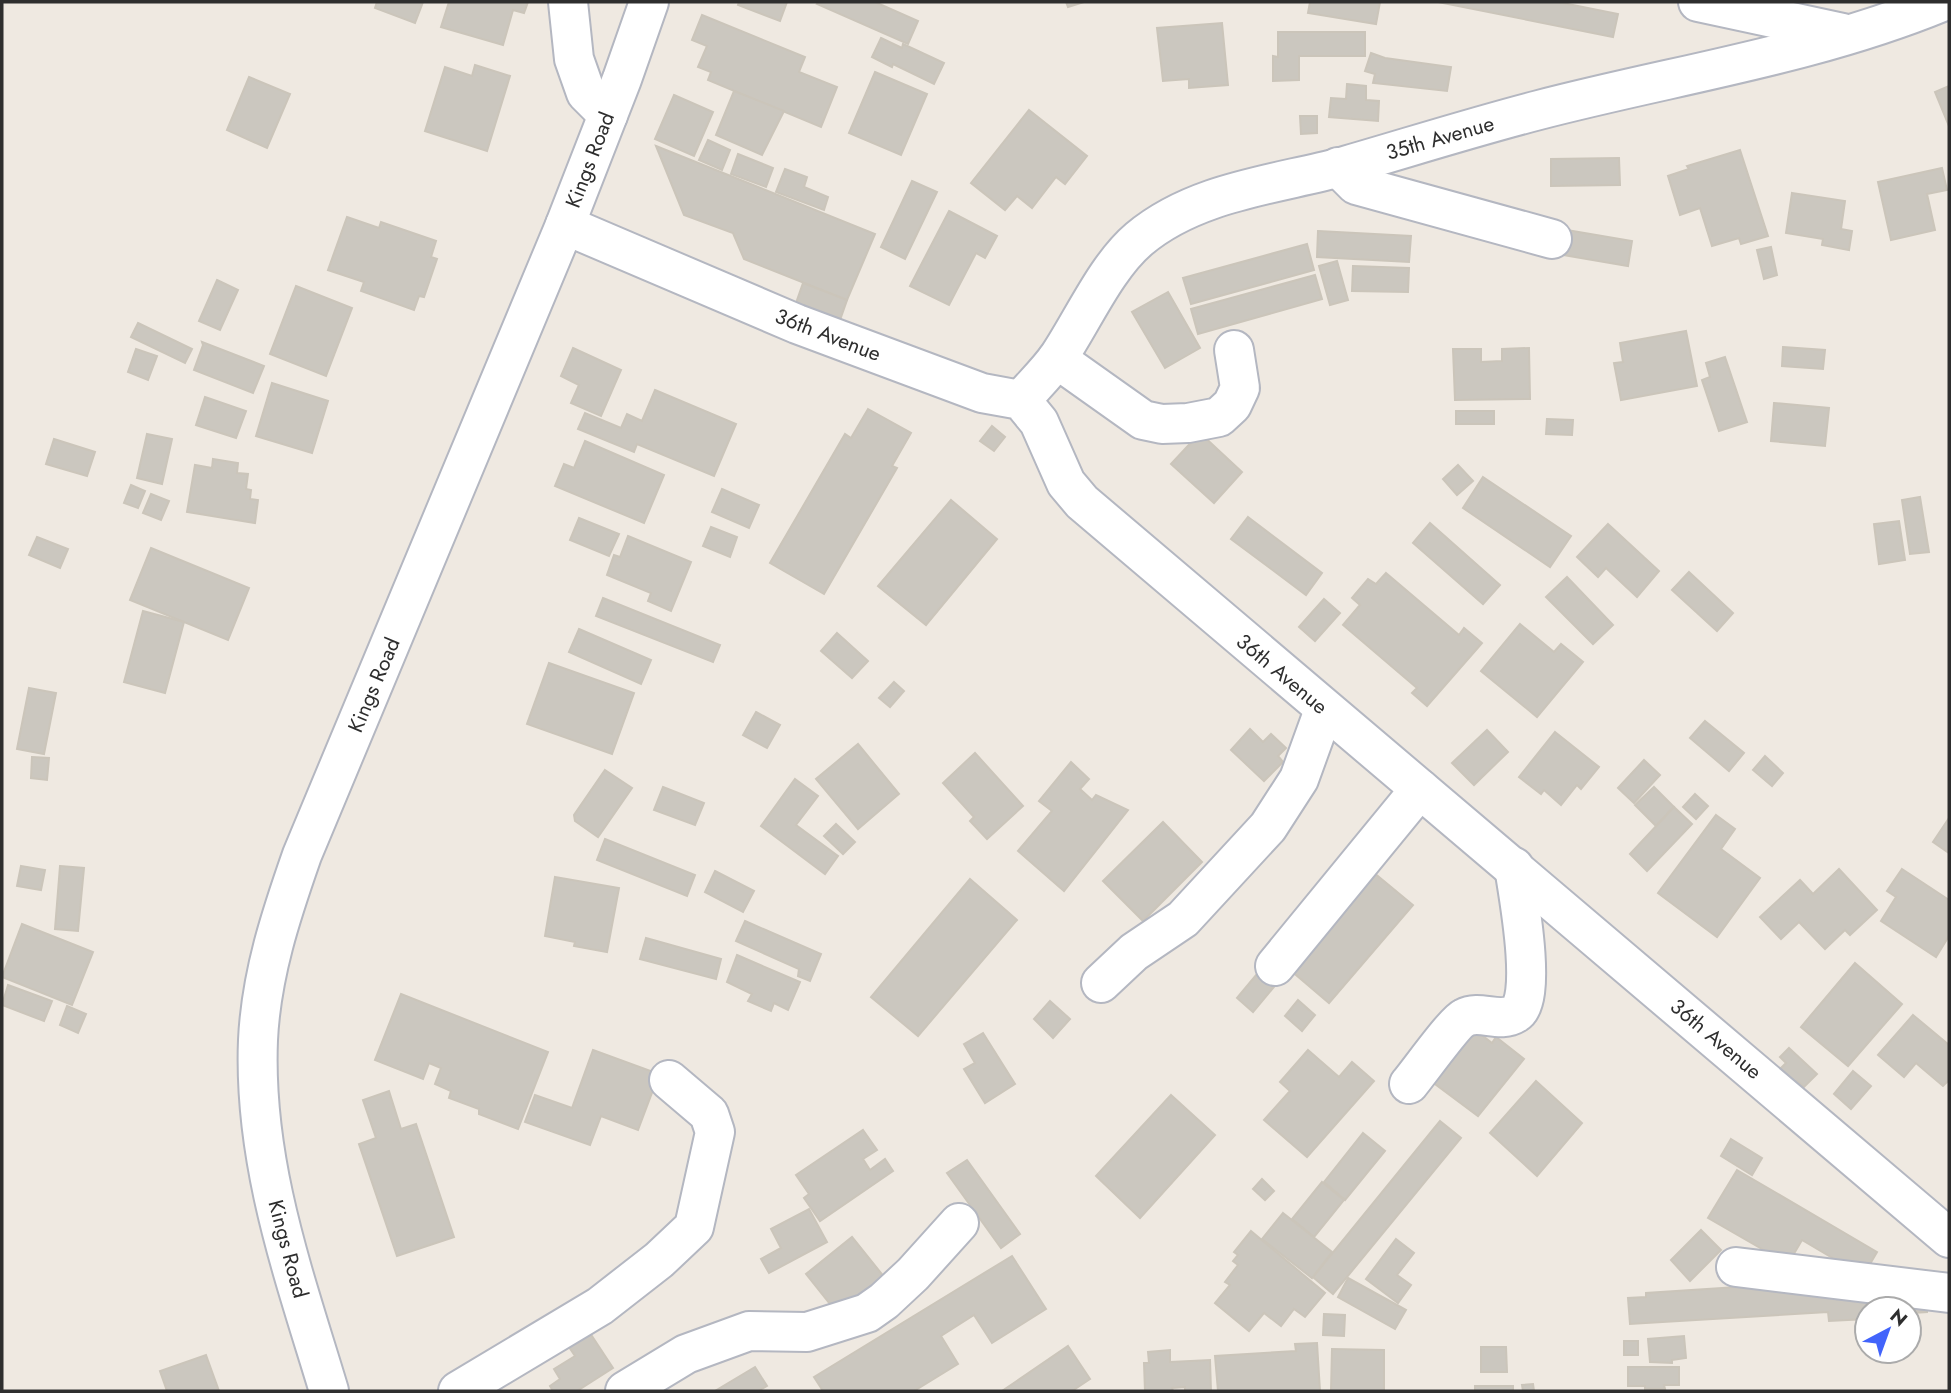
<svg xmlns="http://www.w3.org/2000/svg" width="1951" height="1393" font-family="Jost,sans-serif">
<rect width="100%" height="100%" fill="#efe9e1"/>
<g fill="#cbc7bf" stroke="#cbc5ba" stroke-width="2">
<polygon points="377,2 423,2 415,23 375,8"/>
<polygon points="449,2 528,2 524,13 513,10 503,45 441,27"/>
<polygon points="739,2 787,2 780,21 738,5"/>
<polygon points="819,2 875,2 918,21 908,44 817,4"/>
<polygon points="1066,2 1084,2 1068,7"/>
<polygon points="1310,2 1380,2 1376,24 1308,13"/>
<polygon points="1438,2 1558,2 1618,14 1613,37"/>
<polygon points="702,15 805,57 799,72 837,87 821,127 708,80 711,72 698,67 707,46 692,40"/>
<polygon points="1222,23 1228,85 1189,88 1189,79 1163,81 1157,28"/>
<polygon points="1278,32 1365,32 1365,56 1299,56 1299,80 1273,81 1273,56 1278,57"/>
<polygon points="881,38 902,48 903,44 944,63 934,84 893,64 892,67 872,57"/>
<polygon points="1371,53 1385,58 1451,67 1447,91 1373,83 1375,74 1365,71"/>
<polygon points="475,65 510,76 487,151 425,131 445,67 472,76"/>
<polygon points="875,72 927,94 901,155 849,133"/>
<polygon points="249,77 290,94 267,148 227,130"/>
<polygon points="1347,84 1366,86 1366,100 1379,101 1378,121 1329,117 1331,98 1346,99"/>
<polygon points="1949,86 1949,126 1935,92"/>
<polygon points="734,91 784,111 762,155 716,135"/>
<polygon points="674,95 713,112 694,156 655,139"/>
<polygon points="1029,110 1087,156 1065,184 1056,177 1032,208 1017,196 1005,210 971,183"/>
<polygon points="1300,116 1317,116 1317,133 1301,134"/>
<polygon points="708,140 730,150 722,170 699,160"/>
<polygon points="656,146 875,234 847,300 744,259 733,233 684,215"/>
<polygon points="1740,150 1768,236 1741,244 1739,238 1712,246 1700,208 1680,215 1668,176 1689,169 1687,166"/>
<polygon points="738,154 773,168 766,187 731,174"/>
<polygon points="1619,158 1620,185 1551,186 1551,159"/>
<polygon points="1942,168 1947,190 1927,194 1935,230 1891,240 1878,182"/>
<polygon points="785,169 807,177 804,187 828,197 824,210 776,192"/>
<polygon points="912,181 937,192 905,259 881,247"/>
<polygon points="1792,193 1845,201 1841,229 1852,231 1849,250 1822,245 1823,239 1786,233"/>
<polygon points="949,211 997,236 985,258 976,253 949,305 910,286"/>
<polygon points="347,217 379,228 381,222 436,241 431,257 437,259 424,297 419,296 414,310 361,291 364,282 328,270"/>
<polygon points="1561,229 1632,241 1628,266 1557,254"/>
<polygon points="1318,231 1411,236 1409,262 1317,257"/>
<polygon points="1307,244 1314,270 1191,304 1183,278"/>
<polygon points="1771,247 1777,275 1764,279 1757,250"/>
<polygon points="1337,261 1348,300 1330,305 1319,266"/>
<polygon points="1353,266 1409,268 1408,292 1352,291"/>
<polygon points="1315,275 1322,299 1198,334 1191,309"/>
<polygon points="217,280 238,290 220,330 199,321"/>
<polygon points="803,283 847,300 839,323 795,306"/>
<polygon points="296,286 352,308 326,376 270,354"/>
<polygon points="1168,292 1200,348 1165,368 1132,312"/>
<polygon points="138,323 192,349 185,363 131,337"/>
<polygon points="1686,331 1697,386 1621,400 1614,363 1623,362 1620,343"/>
<polygon points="202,342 264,366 253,393 194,370 203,345"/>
<polygon points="1783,347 1825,350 1823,369 1782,366"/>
<polygon points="573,348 621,370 601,416 571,403 579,385 561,376"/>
<polygon points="1529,348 1530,399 1455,400 1453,349 1481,349 1481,362 1502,361 1502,349"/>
<polygon points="136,349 157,356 148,380 128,372"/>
<polygon points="1725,357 1747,422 1719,431 1702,380 1710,377 1706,363"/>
<polygon points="272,383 328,401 312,453 256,436"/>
<polygon points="655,390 736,424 714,476 637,444 634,452 578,429 585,413 621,428 627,414 642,421"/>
<polygon points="205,397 246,411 236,438 196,425"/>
<polygon points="1774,403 1829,408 1825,446 1771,441"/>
<polygon points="868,409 911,433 892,466 897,468 824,594 770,563 845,434 851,438"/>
<rect x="1456" y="411" width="38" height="13"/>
<polygon points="1547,419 1573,420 1572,435 1546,434"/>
<polygon points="992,426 1005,437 994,451 980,441"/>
<polygon points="1200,433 1242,472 1214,503 1171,464"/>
<polygon points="147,434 172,439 162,484 137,478"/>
<polygon points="54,439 95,452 87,476 46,464"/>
<polygon points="585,441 664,475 644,523 555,486 564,464 574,468"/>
<polygon points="213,459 238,463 237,473 248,474 246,489 251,490 250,499 258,500 255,523 187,512 195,465 212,468"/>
<polygon points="1458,465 1473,481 1457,495 1443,479"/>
<polygon points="1483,477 1571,536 1550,567 1463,508"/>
<polygon points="131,485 145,491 138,508 124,503"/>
<polygon points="722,489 759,505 749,528 712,512"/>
<polygon points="151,494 169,501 161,520 143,513"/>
<polygon points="1920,497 1929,552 1910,554 1902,500"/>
<polygon points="951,500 997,539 926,625 878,586"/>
<polygon points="1248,517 1322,573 1306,595 1231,539"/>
<polygon points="579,518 619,534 609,556 570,540"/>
<polygon points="1899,521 1905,560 1879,564 1874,524"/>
<polygon points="1430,523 1500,585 1483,604 1413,543"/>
<polygon points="1608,524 1659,571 1637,597 1606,568 1598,577 1577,557"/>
<polygon points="711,527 737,537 730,557 703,546"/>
<polygon points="628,536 691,562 671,611 648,601 651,593 607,575 614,555 620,557"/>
<polygon points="37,537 68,549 60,568 29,555"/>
<polygon points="151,548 249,588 228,640 130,600"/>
<polygon points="1689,572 1733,613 1717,631 1672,590"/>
<polygon points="1386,573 1459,635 1464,628 1482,643 1427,706 1412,693 1417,688 1343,625 1360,605 1352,598 1368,579 1376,584"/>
<polygon points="1567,577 1613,625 1593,644 1546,597"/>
<polygon points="603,598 720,645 713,662 596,616"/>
<polygon points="1324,599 1340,613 1315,641 1299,627"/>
<polygon points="143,611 184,622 165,693 124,682"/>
<polygon points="1520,624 1554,652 1561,644 1583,662 1537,717 1481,671"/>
<polygon points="579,629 651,660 641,684 569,652"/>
<polygon points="837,633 868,661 852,678 821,651"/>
<polygon points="549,663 634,693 612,754 527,724"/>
<polygon points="894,682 904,691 890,707 879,698"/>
<polygon points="29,688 56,693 44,754 17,749"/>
<polygon points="756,712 780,725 767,748 743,735"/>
<polygon points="1705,721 1744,753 1729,771 1690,738"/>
<polygon points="1250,729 1263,742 1271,734 1286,748 1278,756 1283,762 1264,781 1231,750"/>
<polygon points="1487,730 1508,752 1474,785 1452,763"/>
<polygon points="1555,732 1599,767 1581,789 1577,785 1561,805 1544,790 1541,794 1519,777"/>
<polygon points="858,744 899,794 858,829 816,779"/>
<polygon points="975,753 1023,806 987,839 970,821 974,817 943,783"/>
<polygon points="1765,756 1783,773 1772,786 1753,770"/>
<polygon points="32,757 49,758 47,780 31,778"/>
<polygon points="1644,760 1660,775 1634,803 1618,788"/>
<polygon points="1071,762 1089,779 1080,789 1092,800 1096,795 1128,810 1064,891 1018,851 1052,811 1039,801"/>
<polygon points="605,770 632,788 598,837 575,821 574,815"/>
<polygon points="795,779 818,796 796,825 838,856 825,874 761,826"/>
<polygon points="663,787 704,803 695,825 654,810"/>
<polygon points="1654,787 1674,807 1656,826 1635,805"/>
<polygon points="1695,794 1708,806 1696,819 1683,807"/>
<polygon points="1674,807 1692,824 1647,871 1630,854"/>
<polygon points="1716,815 1735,829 1721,849 1760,878 1717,937 1658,893"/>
<polygon points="1949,818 1949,853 1933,842"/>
<polygon points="1163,822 1202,862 1143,921 1103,881"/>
<polygon points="836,824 855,842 843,854 824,836"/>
<polygon points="605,839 695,875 687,896 597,860"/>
<polygon points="21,866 45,870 41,890 17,886"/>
<polygon points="60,866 84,868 78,931 55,929"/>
<polygon points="1839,869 1877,910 1850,935 1845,930 1825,949 1799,922 1781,939 1760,917 1800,880 1813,894"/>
<polygon points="1902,869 1949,900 1949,936 1936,957 1881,921 1896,897 1887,891"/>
<polygon points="715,871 754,891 743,912 705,892"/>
<polygon points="1373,872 1413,905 1329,1003 1283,964"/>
<polygon points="555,877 619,888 607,952 574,946 575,942 545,936"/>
<polygon points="970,879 1017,920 918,1036 871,997"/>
<polygon points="745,921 821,954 810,981 798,976 799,969 736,941"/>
<polygon points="22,924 93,952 72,1005 2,977"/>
<polygon points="646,938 721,959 716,979 640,959"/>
<polygon points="737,955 800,982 788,1010 774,1003 771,1011 748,1001 752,994 727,982"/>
<polygon points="1855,963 1902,1004 1848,1066 1801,1027"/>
<polygon points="1262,968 1278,982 1253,1012 1237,998"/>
<polygon points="8,985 52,1001 44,1021 2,1005"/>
<polygon points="401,994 548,1052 518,1129 479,1114 479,1109 449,1098 451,1091 435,1084 441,1068 429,1063 423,1079 375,1060"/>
<polygon points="1298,1000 1315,1015 1302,1031 1285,1016"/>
<polygon points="1050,1001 1070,1019 1053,1038 1034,1019"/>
<polygon points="67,1006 86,1014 78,1033 60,1025"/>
<polygon points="1913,1015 1949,1045 1949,1080 1943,1086 1916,1063 1904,1077 1878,1055"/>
<polygon points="1469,1025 1492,1043 1496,1037 1524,1059 1478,1116 1427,1078"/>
<polygon points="983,1033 1015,1084 985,1103 964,1069 975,1063 964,1044"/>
<polygon points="1789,1048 1817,1074 1804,1087 1797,1081 1794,1084 1779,1070 1786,1063 1780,1057"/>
<polygon points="593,1050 659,1074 638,1130 601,1116 590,1145 525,1122 535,1095 572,1108"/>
<polygon points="1308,1050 1339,1077 1352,1062 1374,1081 1307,1157 1264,1120 1290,1091 1280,1082"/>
<polygon points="1853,1071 1871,1086 1851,1109 1834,1094"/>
<polygon points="1536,1081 1582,1123 1537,1176 1490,1133"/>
<polygon points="389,1091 401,1129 416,1124 454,1237 397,1256 359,1144 376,1138 363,1100"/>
<polygon points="1171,1095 1215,1135 1140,1218 1096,1176"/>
<polygon points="1440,1121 1461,1138 1333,1294 1313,1277"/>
<polygon points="863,1130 877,1150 863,1159 870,1170 885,1159 893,1171 820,1221 804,1198 809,1194 796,1175"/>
<polygon points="1363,1133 1385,1151 1345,1200 1324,1182"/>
<polygon points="1731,1139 1762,1158 1752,1175 1721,1156"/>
<polygon points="967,1160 1020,1234 1001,1248 947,1173"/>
<polygon points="1737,1170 1877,1252 1863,1276 1802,1240 1788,1264 1708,1218"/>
<polygon points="1262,1179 1274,1191 1265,1200 1253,1189"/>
<polygon points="1322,1182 1344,1200 1314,1237 1292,1219"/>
<polygon points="809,1209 827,1242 769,1273 761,1259 781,1248 771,1229"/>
<polygon points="1283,1213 1332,1252 1312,1278 1262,1239"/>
<polygon points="1701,1230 1721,1250 1690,1281 1671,1260"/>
<polygon points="1251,1231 1325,1293 1305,1317 1294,1309 1281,1326 1264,1313 1249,1331 1215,1303 1230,1285 1225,1282 1238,1265 1233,1261 1238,1255 1234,1252"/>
<polygon points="852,1237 893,1288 838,1314 806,1274"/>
<polygon points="1396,1239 1414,1253 1397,1275 1411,1285 1398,1303 1366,1279"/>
<polygon points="1012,1256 1046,1309 992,1343 974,1315 941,1336 958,1364 914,1391 823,1391 814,1377"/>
<polygon points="1348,1278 1406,1310 1395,1329 1338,1297"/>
<polygon points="1828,1281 1926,1293 1927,1312 1912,1313 1913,1316 1909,1316 1909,1309 1867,1309 1867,1319 1829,1321 1828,1312 1630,1324 1628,1298 1646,1297 1646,1293"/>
<polygon points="1324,1314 1345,1315 1344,1336 1323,1335"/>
<polygon points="588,1330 613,1368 577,1391 553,1391 550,1386 560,1379 554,1369 575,1356 567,1344"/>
<polygon points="1684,1336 1686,1358 1672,1360 1672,1363 1650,1362 1648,1339"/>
<rect x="1624" y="1341" width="14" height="14"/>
<polygon points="1317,1343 1320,1391 1218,1391 1215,1356 1296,1351 1295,1344"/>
<polygon points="1068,1346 1090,1379 1072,1391 1002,1391"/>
<polygon points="1481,1347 1506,1347 1507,1372 1481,1372"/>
<polygon points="1332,1349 1384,1350 1384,1391 1331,1391"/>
<polygon points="1170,1350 1170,1362 1210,1360 1211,1391 1185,1391 1185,1387 1172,1388 1173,1391 1145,1391 1144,1363 1149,1363 1148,1352"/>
<polygon points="206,1355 219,1391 167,1391 160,1371"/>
<polygon points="755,1367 767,1386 758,1391 715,1391"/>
<polygon points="1628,1367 1679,1367 1679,1385 1664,1385 1665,1389 1645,1389 1645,1386 1628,1386"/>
<polygon points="1533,1384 1534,1391 1523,1391 1522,1385"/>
<rect x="1475" y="1386" width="38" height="5"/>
</g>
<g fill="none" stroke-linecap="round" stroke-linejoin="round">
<g stroke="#b4b7c1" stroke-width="42">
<g id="minor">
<polyline points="568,2 574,59 586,93 608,115"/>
<polyline points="1698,2 1843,33"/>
<polyline points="1338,167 1356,185 1552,239"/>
<polyline points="565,225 797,324 982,393 1021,400 1039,422 1066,483 1082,502 1949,1238"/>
<polyline points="1057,359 1143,420 1162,424 1188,423 1219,417 1232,405 1240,388 1234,350"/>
<path d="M1021,400c12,-14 27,-28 38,-44 24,-36 47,-89 80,-117 56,-47 134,-54 202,-72 66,-19 132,-40 198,-57 134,-35 274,-55 403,-108"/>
<polyline points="1275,966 1420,789"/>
<polyline points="1101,983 1134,952 1183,919 1268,827 1299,779 1324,710"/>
<path d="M1409,1084c10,-12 45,-61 55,-66 16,-9 36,6 52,-5 22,-14 2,-120 -2,-146"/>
<polyline points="1736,1267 1949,1293"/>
<path d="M329,1391c-35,-116 -76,-228 -71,-351 3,-65 23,-125 44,-185l263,-630 57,-146 27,-77"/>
<polyline points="458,1391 600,1306 659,1260 694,1227 715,1132 709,1114 669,1080"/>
<polyline points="625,1391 686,1354 749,1331 807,1332 867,1313 884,1301 913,1274 959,1223"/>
</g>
</g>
<use href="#minor" stroke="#fff" stroke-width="38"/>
</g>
<g text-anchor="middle" stroke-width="6" stroke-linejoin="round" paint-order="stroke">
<g font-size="21" fill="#2e2e2e" stroke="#fff">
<text transform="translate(1440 138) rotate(-16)" y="7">35th Avenue</text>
<text transform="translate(590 160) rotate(-69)" y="7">Kings Road</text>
<text transform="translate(828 335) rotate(21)" y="7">36th Avenue</text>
<text transform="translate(1282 674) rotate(40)" y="7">36th Avenue</text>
<text transform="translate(374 685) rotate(-67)" y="7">Kings Road</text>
<text transform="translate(1716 1039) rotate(40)" y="7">36th Avenue</text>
<text transform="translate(288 1249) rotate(75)" y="7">Kings Road</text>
</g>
</g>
<rect width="1951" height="1393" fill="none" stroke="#2e2e2e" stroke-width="7"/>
<g transform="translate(1888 1330) rotate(41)"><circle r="33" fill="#ffffff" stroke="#ababab" stroke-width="2"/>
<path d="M0-5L12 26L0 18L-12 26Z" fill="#4264fb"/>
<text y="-10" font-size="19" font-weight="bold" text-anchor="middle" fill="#2e2e2e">N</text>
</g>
</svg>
